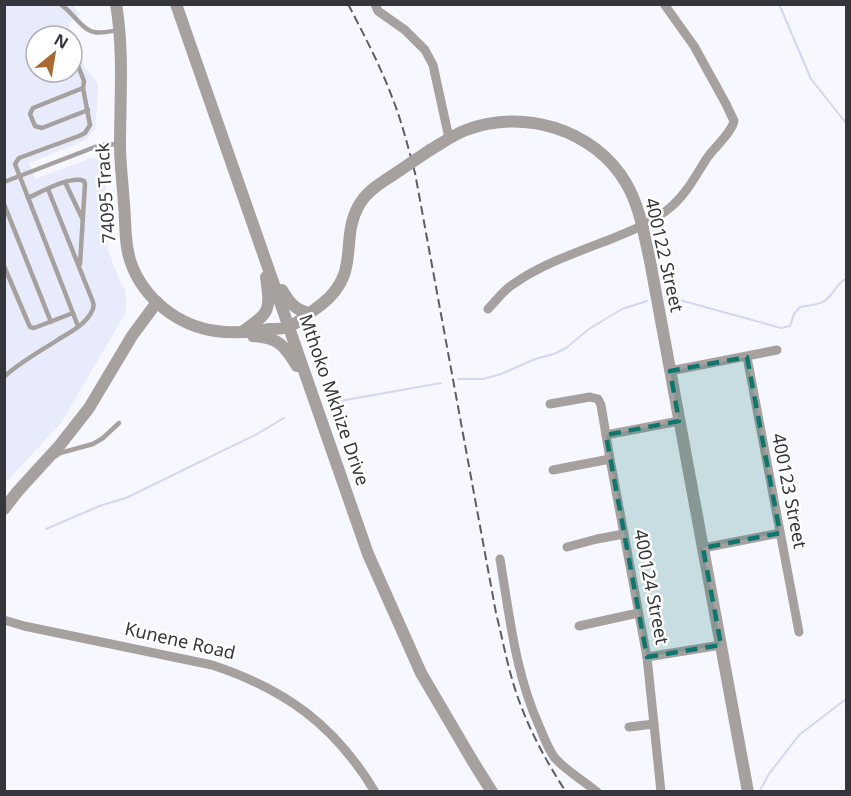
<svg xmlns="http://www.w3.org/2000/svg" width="851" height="796" font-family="'Noto Sans',sans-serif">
<rect width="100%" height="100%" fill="#f6f7ff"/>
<path fill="#e8ebfb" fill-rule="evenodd" d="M5,5h67l8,9 -12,10 17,44 11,13 2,5 -1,21 -2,21 -5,7 -6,6 -55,22 6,16 56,-21 8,1 6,6 3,85 11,29 6,11 1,10v12l-65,111 -56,60zM36,36h36v36h-36z"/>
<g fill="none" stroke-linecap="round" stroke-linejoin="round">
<g stroke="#d2d7f6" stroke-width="2">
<polyline points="779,4 811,79 846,123"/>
<path d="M665,296l116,32 9,-2 4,-12 6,-7c10,-2 22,-2 29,-10 6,-6 9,-15 17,-18"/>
<polyline points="458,379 483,379 501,374 535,359 554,354 566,348 589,329 622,309 647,301"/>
<polyline points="334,402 441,383"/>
<polyline points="46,529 102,505 126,498 257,434 284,418"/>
<polyline points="759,792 769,774 799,735 846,699"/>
</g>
<g stroke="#a6a19e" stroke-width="4.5">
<path d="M60,4c12,7 22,26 34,28 8,2 17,-1 25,-2"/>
<polyline points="65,31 67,36"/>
<polyline points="72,50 84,81 83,88 90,125 85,133 79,136 19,158 15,164 78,326"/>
<polyline points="83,88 33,108 30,114 35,126 42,128 88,110"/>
<polyline points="4,182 95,147 103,145 118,144"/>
<polyline points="65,182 82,218"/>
<path d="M28,198c13,-6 43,-23 56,-17l1,3 -5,80"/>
<polyline points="4,204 51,322"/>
<polyline points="4,266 30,327 34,328 73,313"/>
<path d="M4,377c16,-15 37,-26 55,-38 12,-7 27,-15 33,-28 2,-3 2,-5 1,-9l-45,-113"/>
<polyline points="56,456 60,453 93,444 103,438 119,423"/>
</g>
<g stroke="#a6a19e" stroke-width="9">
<polyline points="375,4 378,11 405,30 425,50 433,65 449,138"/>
<path d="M488,309c9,-9 16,-20 27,-26 27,-19 65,-32 96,-44 22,-9 43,-17 61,-33 15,-13 24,-31 35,-48 7,-10 25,-26 27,-37l-8,-17 -32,-58 -30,-42"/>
<polyline points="747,357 799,632"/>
<polyline points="670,371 777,350"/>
<polyline points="550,404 590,397 598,399 601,405 610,459 647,657 661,792"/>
<polyline points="606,435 679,421"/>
<polyline points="553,470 610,459"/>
<polyline points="567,547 597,539 624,534"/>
<polyline points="703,548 780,533"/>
<path d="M500,559c10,59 15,114 40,169 4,10 8,20 14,29 12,14 29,23 43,35"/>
<path d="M4,620l20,6 188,39c73,24 123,60 163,127"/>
<polyline points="579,626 638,613"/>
<polyline points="647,657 721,645"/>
<polyline points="629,727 654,724"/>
</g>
<g stroke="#a6a19e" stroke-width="12">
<path d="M116,4c8,47 4,95 4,141 0,20 3,40 4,60 2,19 0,39 7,58 13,36 47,63 85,68 18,3 36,1 54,-2 6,0 13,0 18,-2 8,-2 27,-18 34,-23 40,-32 17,-64 37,-99 8,-14 22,-22 34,-30"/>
<polyline points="176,4 368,554 421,673 472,760 492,792"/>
<path d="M430,150c12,-7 23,-15 36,-20 57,-22 128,-1 160,53 14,24 18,51 24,78l98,531"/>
<path d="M282,290c7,12 13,20 27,23"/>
<path d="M242,332c28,-20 29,-20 24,-55"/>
<path d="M253,336c26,2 31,9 44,30"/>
<polyline points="4,509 18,491 60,445 89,408 132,336 157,302"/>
</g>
<path stroke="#5d5e64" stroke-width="2" stroke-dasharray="9 4.5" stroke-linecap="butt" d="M348,4c16,31 32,61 44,93 10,25 16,50 23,76l81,440c7,28 12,56 21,82 12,35 29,66 49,97"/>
<polyline stroke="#a6a19e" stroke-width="12" points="393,175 430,150"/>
</g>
<path fill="#0f766e" fill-opacity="0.2" stroke="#0f766e" stroke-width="4.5" stroke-dasharray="12 8" stroke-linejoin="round" d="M747,357l33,176 -77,15 18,97 -74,12 -41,-222 73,-14 -9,-50z"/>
<g text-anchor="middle" stroke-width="5" stroke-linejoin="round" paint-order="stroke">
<g font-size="18" fill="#35363b" stroke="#fff">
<text transform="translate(106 193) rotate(-94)" y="6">74095 Track</text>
<text transform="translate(664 255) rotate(77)" y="6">400122 Street</text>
<text transform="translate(334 400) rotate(71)" y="6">Mthoko Mkhize Drive</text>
<text transform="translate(789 491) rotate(79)" y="6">400123 Street</text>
<text transform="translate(651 587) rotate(79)" y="6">400124 Street</text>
<text transform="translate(180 641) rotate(13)" y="6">Kunene Road</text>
</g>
</g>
<rect width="851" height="796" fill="none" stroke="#35363b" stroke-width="12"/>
<g transform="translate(54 54) rotate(30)"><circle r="28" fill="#ffffff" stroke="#aeafb1" stroke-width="1.5"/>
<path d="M0-4.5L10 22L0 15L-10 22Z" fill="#a96832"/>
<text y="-9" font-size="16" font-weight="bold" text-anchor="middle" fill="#35363b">N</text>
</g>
</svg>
